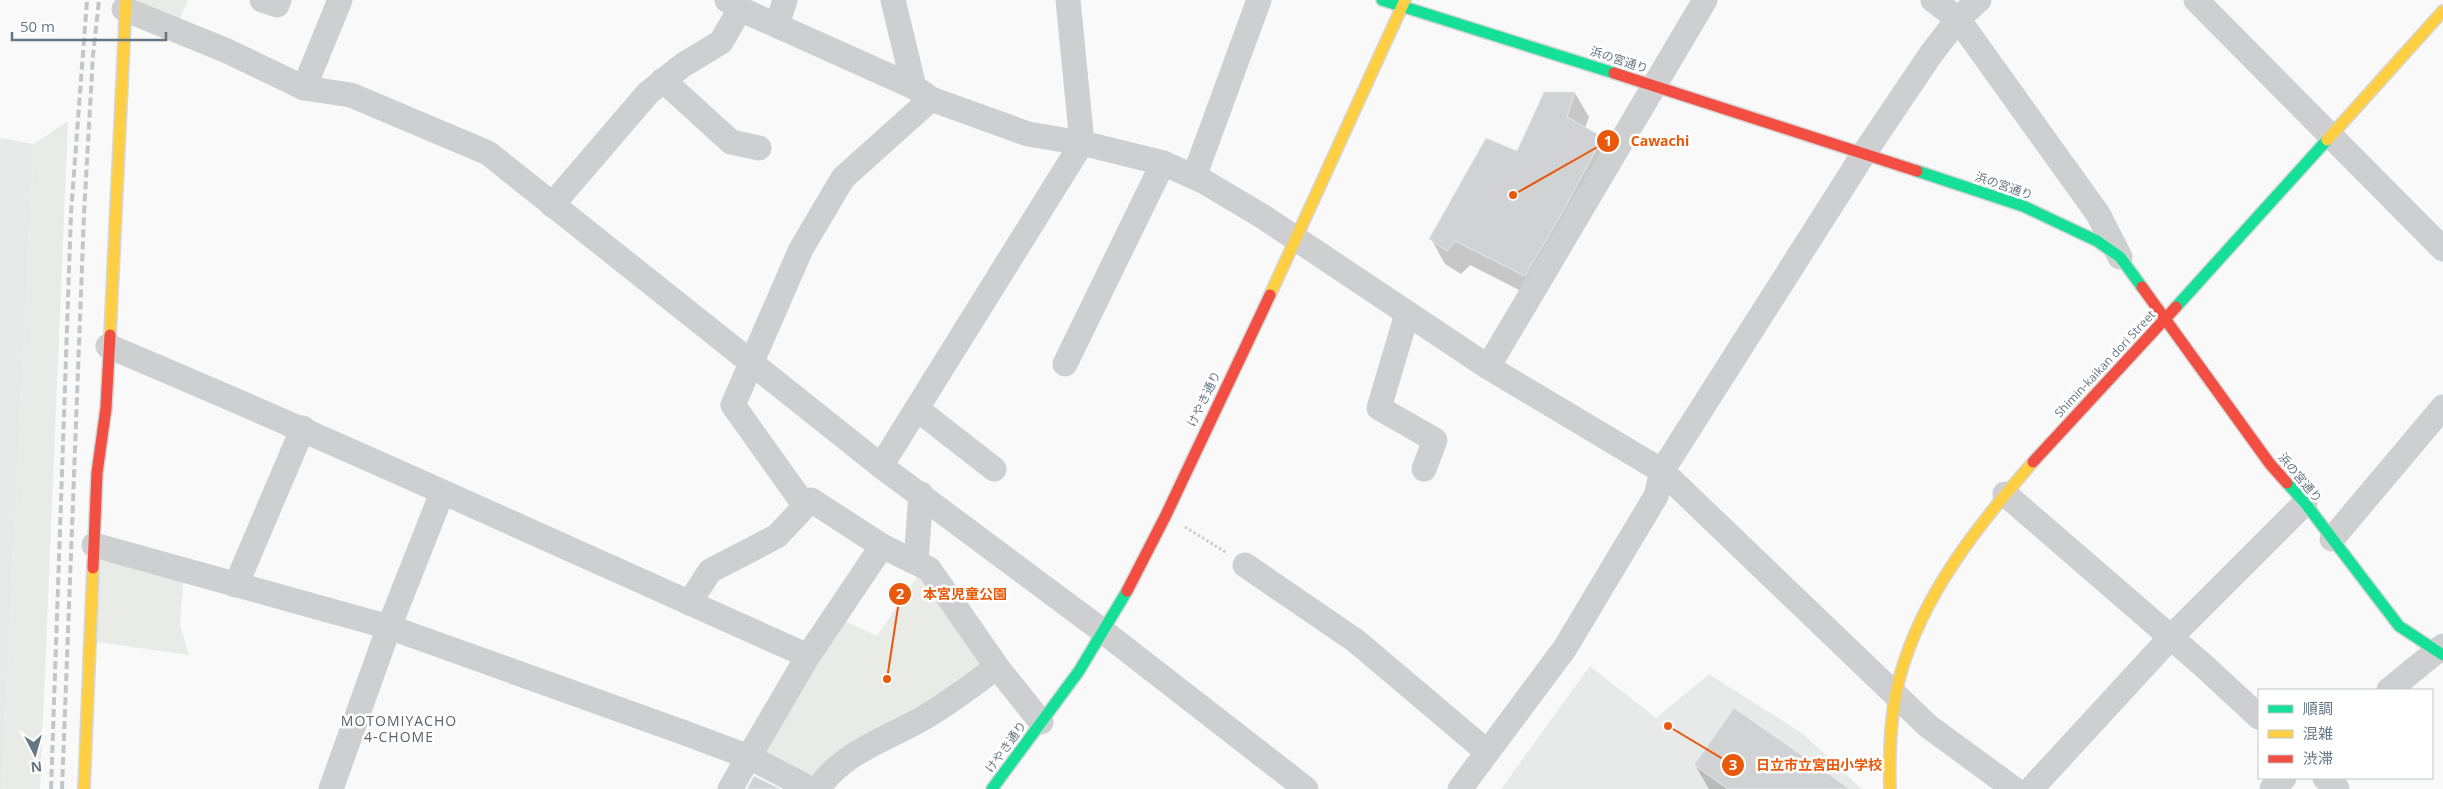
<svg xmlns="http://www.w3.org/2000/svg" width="2443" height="789" font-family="'Open Sans','Noto Sans JP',sans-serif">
<rect width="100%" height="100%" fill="#f9f9f9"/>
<g fill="#e8e9e9">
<polygon points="0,138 34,144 2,789 0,789"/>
<polygon points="1590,666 1656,718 1709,674 1803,734 1862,789 1501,789"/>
</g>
<g fill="#e8ebe6">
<polygon points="126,0 188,0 175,30"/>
<polygon points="68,121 40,789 2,789 34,144"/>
<polygon points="94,545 184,571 180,625 189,655 90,641"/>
<polygon points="919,574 990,662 814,782 761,754 840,619 877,636"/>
</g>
<g fill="#0003">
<polygon points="1545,93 1575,93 1589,117 1585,128 1602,138 1616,162 1539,300 1470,265 1461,274 1445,264 1431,239 1518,153"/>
<polygon points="1695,765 1842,789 1709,789"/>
</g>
<g fill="#d0d2d3" stroke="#e8e8e8">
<polygon points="1544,92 1575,92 1567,117 1603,137 1562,213 1525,276 1455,241 1447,251 1429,239 1486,138 1517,151"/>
<polygon points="1734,708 1850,789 1728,789 1694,765"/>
<polygon points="754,776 780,789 747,789"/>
</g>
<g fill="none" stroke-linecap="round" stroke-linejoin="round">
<g stroke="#d5d6d7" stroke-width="14">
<g id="fast">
<polyline points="1382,0 1614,73"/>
<polyline points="1917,171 2023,206 2097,241 2120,257 2142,287"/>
<polyline points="2176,307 2327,140"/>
<polyline points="2287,483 2305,503 2399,626 2443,655"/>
<polyline points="992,789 1079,671 1127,591"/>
</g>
</g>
<g stroke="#d5d6d7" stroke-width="14">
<g id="slow">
<polyline points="2327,140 2443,11"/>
<polyline points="1270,295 1405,0"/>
<polyline points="110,335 126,0"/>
<polyline points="84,789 93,568"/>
<path d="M1890,789c-1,-38 0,-76 10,-113 22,-81 79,-152 133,-214"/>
</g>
</g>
<g stroke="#d5d6d7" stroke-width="14">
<g id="jam">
<polyline points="1614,73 1917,171"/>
<polyline points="2142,287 2270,464 2287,483"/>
<polyline points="2033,462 2176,307"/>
<polyline points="93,568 97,473 106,408 110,335"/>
<polyline points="1127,591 1166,515 1270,295"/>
</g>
</g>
<polyline stroke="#cbcccd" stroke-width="3" stroke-dasharray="2.5 2.5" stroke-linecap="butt" points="1185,527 1227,553"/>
<g stroke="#cecfd0" stroke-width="25">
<polyline points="262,0 277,5 279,0"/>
<polyline points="727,0 740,9 914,87 931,99 1028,134 1082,143 1163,163 1203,181 1262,216 1488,367 1662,471 1928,726 2014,789"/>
<polyline points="893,0 914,87"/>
<polyline points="1933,0 1958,19 2098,214 2120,257"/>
<polyline points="2196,0 2443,249"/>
<polyline points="124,9 225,50 304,88 351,95 488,153 881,466 1104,632 1306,789"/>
<polyline points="777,25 785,0"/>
<polyline points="663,80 731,142 759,148"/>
<polyline points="304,88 340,0"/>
<polyline points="1194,177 1259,0"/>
<polyline points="552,205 648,93 683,65 721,42 740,9"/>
<polyline points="1407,314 1379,408 1435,440 1424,469"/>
<path d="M108,346c235,99 467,206 700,310"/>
<polyline points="1065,364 1163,163"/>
<polyline points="1488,367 1705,0"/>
<polyline points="917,409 994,469"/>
<polyline points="881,466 1082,143 1068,0"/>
<polyline points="2005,494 2204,666 2259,717"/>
<polyline points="805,506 733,405 801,249 843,178 931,99"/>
<polyline points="2332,539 2443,407"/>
<polyline points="94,545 389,627 685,733 749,757 811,789"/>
<polyline points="916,561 921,494"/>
<polyline points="1245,565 1356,641 1486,751"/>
<polyline points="236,585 303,428"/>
<polyline points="689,603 710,571 777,536 811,500 882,546"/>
<polyline points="2389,690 2443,646"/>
<polyline points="2325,778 2337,789"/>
<polyline points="331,789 389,627 442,493"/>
<polyline points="730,789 808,656 882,546 929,569 997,667 1041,722"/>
<path d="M818,789c23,-35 64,-48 100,-68 28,-15 53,-35 79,-54"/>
<polyline points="1460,789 1565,648 1656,496 1662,471 1863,155 1931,54 1958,19 1979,0"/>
<polyline points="2031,789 2171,637 2305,503"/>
<polyline points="2272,789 2284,778"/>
</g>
<use href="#fast" stroke="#16e098" stroke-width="11"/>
<use href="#slow" stroke="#ffcf43" stroke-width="11"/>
<use href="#jam" stroke="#f24e42" stroke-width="11"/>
<g stroke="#c3c5c6" stroke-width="4" stroke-dasharray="8 4" stroke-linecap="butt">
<polyline points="51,789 71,213 87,0"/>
<polyline points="62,789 84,214 93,55 99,0"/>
</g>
</g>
<g text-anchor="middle" stroke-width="5" stroke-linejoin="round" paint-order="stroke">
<g font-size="12" fill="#657683" stroke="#fff">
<text transform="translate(1619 60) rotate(18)" y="4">浜の宮通り</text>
<text transform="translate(2004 186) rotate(19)" y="4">浜の宮通り</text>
<text transform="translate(2105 364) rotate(-47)" y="4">Shimin-kaikan dori Street</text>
<text transform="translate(1204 399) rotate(-64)" y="4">けやき通り</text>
<text transform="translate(2300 478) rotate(50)" y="4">浜の宮通り</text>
<text transform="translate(1006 747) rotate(-54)" y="4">けやき通り</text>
</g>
<g font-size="14" letter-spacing="1" fill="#57646e" stroke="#fff">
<text x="399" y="726">MOTOMIYACHO<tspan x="399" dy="16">4-CHOME</tspan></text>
</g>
</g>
<path fill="none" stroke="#e8590c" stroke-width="2" d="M1513 195L1608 141M887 679L900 594M1668 726L1733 765"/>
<g fill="#e8590c" stroke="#fff" stroke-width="2">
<circle cx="1513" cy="195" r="5"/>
<circle cx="887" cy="679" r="5"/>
<circle cx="1668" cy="726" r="5"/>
<circle cx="1608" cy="141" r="12"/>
<circle cx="900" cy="594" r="12"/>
<circle cx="1733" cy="765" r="12"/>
</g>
<g font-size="15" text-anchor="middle" font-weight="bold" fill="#fff">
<text x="1608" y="146">1</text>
<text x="900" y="599">2</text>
<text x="1733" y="770">3</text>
</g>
<g font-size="14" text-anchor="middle" font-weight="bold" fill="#e8590c" stroke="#fff" stroke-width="5" stroke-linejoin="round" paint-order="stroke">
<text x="1660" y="146">Cawachi</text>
<text x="965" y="599">本宮児童公園</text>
<text x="1819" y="770">日立市立宮田小学校</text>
</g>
<rect x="2258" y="689" width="175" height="90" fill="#ffffff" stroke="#c1c8cd"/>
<rect x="2268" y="705" width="25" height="8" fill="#16e098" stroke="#c1c8cd"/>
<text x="2303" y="714" font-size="15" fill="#657683">順調</text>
<rect x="2268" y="730" width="25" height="8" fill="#ffcf43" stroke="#c1c8cd"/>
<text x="2303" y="739" font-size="15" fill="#657683">混雑</text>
<rect x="2268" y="755" width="25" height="8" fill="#f24e42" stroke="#c1c8cd"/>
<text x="2303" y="764" font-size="15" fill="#657683">渋滞</text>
<g transform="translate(35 754) rotate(174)" stroke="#ffffff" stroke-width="4" paint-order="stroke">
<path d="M0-4L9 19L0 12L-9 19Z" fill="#657683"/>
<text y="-8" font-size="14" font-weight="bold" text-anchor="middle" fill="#657683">N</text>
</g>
<path d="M12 32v8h154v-8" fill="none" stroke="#657683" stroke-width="2.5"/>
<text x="20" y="32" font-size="15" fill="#657683" stroke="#ffffff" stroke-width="4" paint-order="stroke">50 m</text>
</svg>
